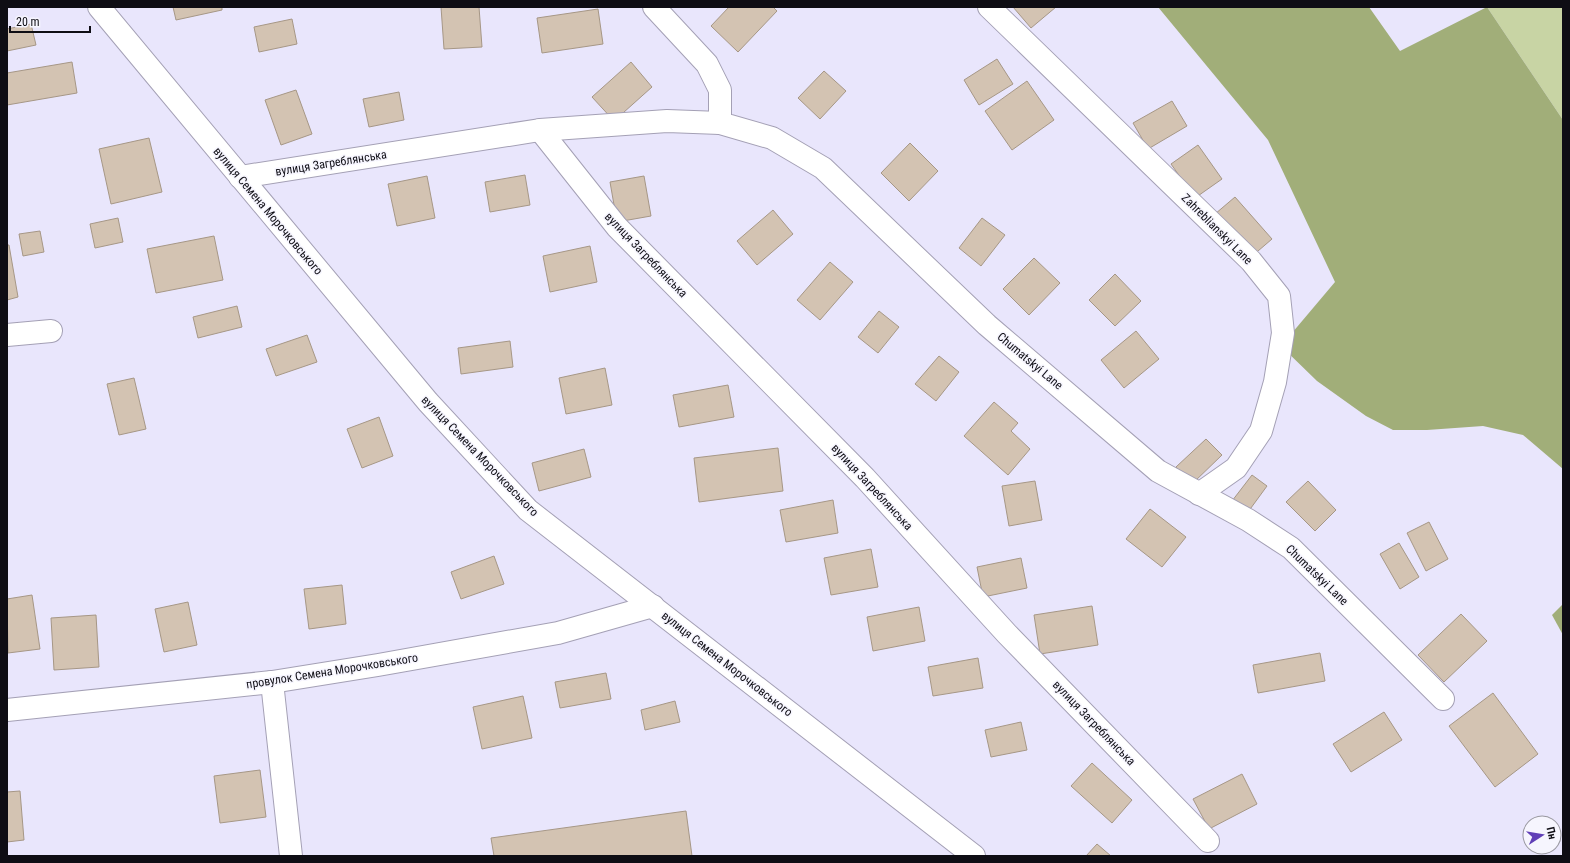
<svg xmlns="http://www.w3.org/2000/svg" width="1570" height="863" font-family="'Roboto Condensed',sans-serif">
<rect width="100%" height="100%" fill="#e9e6fc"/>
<polygon fill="#c8d4a4" points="1487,7 1563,7 1563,120"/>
<g fill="#a1ae79">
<polygon points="1158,7 1369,7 1400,51 1487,7 1563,120 1563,469 1523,435 1483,426 1427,430 1393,430 1366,416 1317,381 1281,346 1335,282 1268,140"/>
<polygon points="1563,604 1563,635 1552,615"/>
</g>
<g fill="#d3c3b2" stroke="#a69786">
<polygon points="173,7 222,7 222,10 176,20"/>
<polygon points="441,7 479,7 482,47 444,49"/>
<polygon points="729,7 773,7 777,11 738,52 711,26"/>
<polygon points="1013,7 1056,7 1031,28"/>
<polygon points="598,9 603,44 542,53 537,18"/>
<polygon points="292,19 297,44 259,52 254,27"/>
<polygon points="31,24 36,45 7,51 7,29"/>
<polygon points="997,59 1013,84 979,105 964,80"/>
<polygon points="72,62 77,93 7,105 7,73"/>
<polygon points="631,62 652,87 614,121 592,97"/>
<polygon points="824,71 846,91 820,119 798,98"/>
<polygon points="1027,81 1054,120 1012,150 985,111"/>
<polygon points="296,90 312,134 281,145 265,100"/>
<polygon points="399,92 404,120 369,127 363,99"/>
<polygon points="1172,101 1187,126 1148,149 1133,123"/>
<polygon points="149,138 162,192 111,204 99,149"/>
<polygon points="910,143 938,171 909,201 881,173"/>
<polygon points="1198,145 1222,179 1195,198 1171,164"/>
<polygon points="525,175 530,205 490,212 485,182"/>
<polygon points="427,176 435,218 397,226 388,184"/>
<polygon points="644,176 651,216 617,222 610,182"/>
<polygon points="1235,197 1272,239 1251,257 1215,214"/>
<polygon points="773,210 793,234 757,265 737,241"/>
<polygon points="118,218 123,242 95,248 90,224"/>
<polygon points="982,218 1005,235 981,266 959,248"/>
<polygon points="40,231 44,252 23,256 19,234"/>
<polygon points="214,236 223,280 156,293 147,249"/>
<polygon points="7,245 9,245 18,297 7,300"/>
<polygon points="590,246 597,282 550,292 543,256"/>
<polygon points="1034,258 1060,283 1029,315 1003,289"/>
<polygon points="830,262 853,282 820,320 797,300"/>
<polygon points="1115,274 1141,301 1115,326 1089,300"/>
<polygon points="237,306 242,327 198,338 193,317"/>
<polygon points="879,311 899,327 878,353 858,337"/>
<polygon points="1136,331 1159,359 1124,388 1101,360"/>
<polygon points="307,335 317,362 276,376 266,349"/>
<polygon points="510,341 513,367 461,374 458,348"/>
<polygon points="939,356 959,372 936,401 915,384"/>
<polygon points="605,368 612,405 566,414 559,378"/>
<polygon points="134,378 146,429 119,435 107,384"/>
<polygon points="728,385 734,417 679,427 673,395"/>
<polygon points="994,402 1018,423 1011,431 1030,449 1008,475 964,436"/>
<polygon points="379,417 393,456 362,468 347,429"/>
<polygon points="1206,439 1222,455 1192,484 1176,467"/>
<polygon points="778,448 783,491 699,502 694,458"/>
<polygon points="584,449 591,477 539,491 532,463"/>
<polygon points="1252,475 1267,486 1248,512 1232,501"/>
<polygon points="1035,481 1042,520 1009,526 1002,486"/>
<polygon points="1308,481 1336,510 1315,531 1286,502"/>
<polygon points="833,500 838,533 786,542 780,510"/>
<polygon points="1150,509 1186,537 1162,567 1126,539"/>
<polygon points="1429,522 1448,559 1426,571 1407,533"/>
<polygon points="1399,543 1419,577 1400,589 1380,554"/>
<polygon points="871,549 878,587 831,595 824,558"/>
<polygon points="494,556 504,584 461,599 451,572"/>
<polygon points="1021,558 1027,588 983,597 977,567"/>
<polygon points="342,585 346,624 309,629 304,589"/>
<polygon points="32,595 40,649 8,653 7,599"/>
<polygon points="188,602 197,645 164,652 155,609"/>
<polygon points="1092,606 1098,645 1040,654 1034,615"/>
<polygon points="919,607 925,641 873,651 867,617"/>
<polygon points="1461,614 1487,641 1444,682 1418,655"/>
<polygon points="96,615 99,667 54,670 51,618"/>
<polygon points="1320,653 1325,681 1258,693 1253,665"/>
<polygon points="978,658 983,688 933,696 928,667"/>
<polygon points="606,673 611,699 560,708 555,682"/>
<polygon points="1493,693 1538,754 1495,787 1449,726"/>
<polygon points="523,696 532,738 482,749 473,707"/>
<polygon points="675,701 680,722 645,730 641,710"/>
<polygon points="1384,712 1402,740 1351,772 1333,744"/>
<polygon points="1021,722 1027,750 991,757 985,730"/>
<polygon points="1092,763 1132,800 1112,823 1071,786"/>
<polygon points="260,770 266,817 220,823 214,776"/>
<polygon points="1242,774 1257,804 1209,829 1193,799"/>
<polygon points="20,791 24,840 7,842 7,792"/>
<polygon points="686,811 692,856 494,856 491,838"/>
<polygon points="1097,844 1111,856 1086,856"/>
</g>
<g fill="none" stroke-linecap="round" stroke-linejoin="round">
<g stroke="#a4a0b5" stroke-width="24">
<g id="minor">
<polyline points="99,7 428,402 528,510 974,856"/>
<polyline points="654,7 707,64 720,90 720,123 772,138 823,168 987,325 1158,471 1248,520 1291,548 1443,699"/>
<polyline points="989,7 1251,261 1279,296 1283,333 1275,382 1261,431 1236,468 1199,494"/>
<polyline points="540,130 617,227 865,478 1007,634 1208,841"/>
<polyline points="240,177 540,130 667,121 720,123"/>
<polyline points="7,335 51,331"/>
<polyline points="272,682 291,856"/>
<polyline points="7,710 272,682 378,665 558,633 653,606"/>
</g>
</g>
<use href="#minor" stroke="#fff" stroke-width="22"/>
</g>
<g text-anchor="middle" stroke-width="3" stroke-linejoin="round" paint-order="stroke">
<g font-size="12" fill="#0e0d14" stroke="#f6f5fe">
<text transform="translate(331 163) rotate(-9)" y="4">вулиця Загреблянська</text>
<text transform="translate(268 211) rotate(50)" y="4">вулиця Семена Морочковського</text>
<text transform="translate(1217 229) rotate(45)" y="4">Zahreblianskyi Lane</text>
<text transform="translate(646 255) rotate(46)" y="4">вулиця Загреблянська</text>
<text transform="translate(1030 361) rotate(40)" y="4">Chumatskyi Lane</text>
<text transform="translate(480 456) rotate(46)" y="4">вулиця Семена Морочковського</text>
<text transform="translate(872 487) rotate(47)" y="4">вулиця Загреблянська</text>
<text transform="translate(1317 575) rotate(44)" y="4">Chumatskyi Lane</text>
<text transform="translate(727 664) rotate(38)" y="4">вулиця Семена Морочковського</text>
<text transform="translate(332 671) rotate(-9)" y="4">провулок Семена Морочковського</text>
<text transform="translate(1094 723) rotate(46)" y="4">вулиця Загреблянська</text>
</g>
</g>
<rect width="1570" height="863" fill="none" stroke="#0e0d14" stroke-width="16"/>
<g transform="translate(1542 835) rotate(78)"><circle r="19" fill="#f6f5fe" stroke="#9998a0"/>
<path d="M0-3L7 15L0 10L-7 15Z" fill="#603fb7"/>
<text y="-6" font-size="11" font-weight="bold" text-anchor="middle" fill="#0e0d14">Пн</text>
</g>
<path d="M10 26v6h80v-6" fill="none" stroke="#0e0d14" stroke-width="2"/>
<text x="16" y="26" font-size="12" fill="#0e0d14" stroke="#f6f5fe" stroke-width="3" paint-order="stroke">20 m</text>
</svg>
